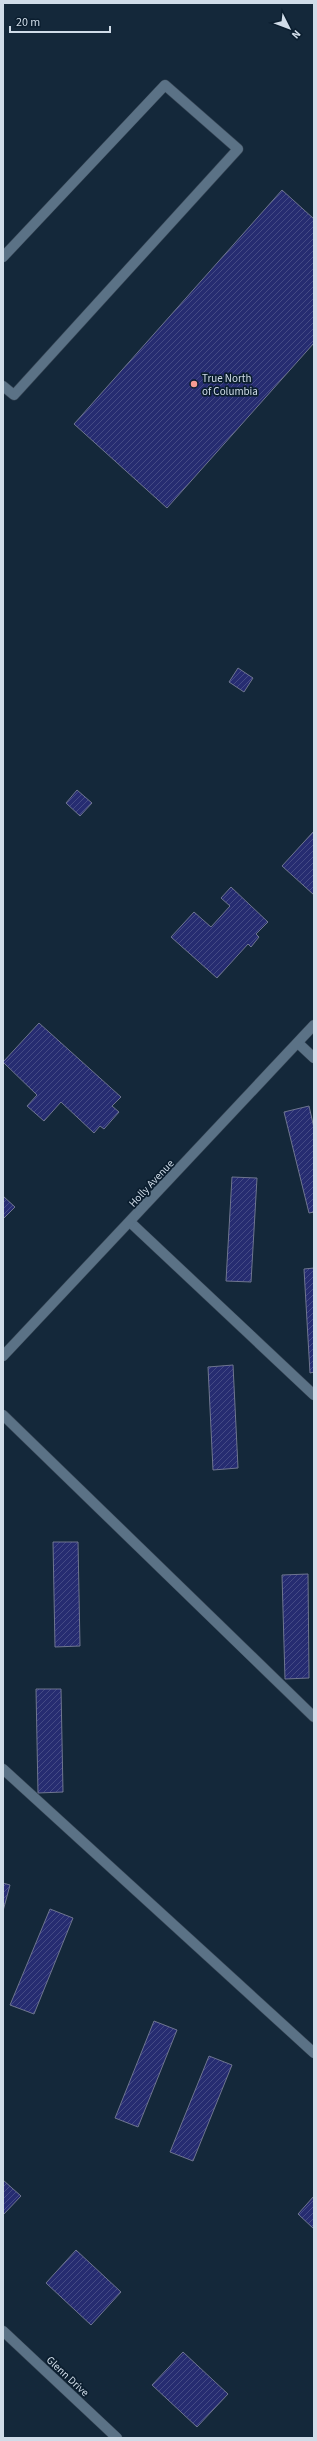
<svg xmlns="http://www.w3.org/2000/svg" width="317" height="2441" font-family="'Source Sans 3',sans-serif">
<defs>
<pattern id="building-hatch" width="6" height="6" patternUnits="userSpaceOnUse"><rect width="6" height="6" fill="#262c71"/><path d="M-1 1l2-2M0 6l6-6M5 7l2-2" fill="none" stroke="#444a85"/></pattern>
</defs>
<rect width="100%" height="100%" fill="#14283a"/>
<g fill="url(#building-hatch)" stroke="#6e758f">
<polygon points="282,190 314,219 314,343 167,508 74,424"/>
<polygon points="238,668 253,678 244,692 229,682"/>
<polygon points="77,790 92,803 80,816 66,803"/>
<polygon points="314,831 314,895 282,866"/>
<polygon points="231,887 268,922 256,934 259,937 251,947 248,944 217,978 171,937 194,912 211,927 230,906 221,898"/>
<polygon points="39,1023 121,1097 112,1106 119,1112 104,1129 100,1126 94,1133 61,1102 44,1121 27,1106 37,1095 3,1062"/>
<polygon points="309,1106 314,1128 314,1212 309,1213 284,1112"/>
<polygon points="232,1177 257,1178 251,1282 226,1281"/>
<polygon points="3,1196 15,1207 3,1219"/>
<polygon points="314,1268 314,1372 310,1373 304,1269"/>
<polygon points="233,1365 238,1468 213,1470 208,1367"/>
<polygon points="53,1542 78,1542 80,1646 55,1647"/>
<polygon points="308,1574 309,1678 285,1679 282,1575"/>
<polygon points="36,1689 61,1689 63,1792 38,1793"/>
<polygon points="3,1883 10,1885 3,1911"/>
<polygon points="50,1909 73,1918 34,2014 10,2005"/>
<polygon points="154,2021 177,2030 138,2127 115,2118"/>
<polygon points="209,2056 232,2065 193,2161 170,2152"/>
<polygon points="3,2180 21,2196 3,2215"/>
<polygon points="314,2196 314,2229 298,2214"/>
<polygon points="76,2250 121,2292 91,2325 46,2283"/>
<polygon points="183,2352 228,2394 197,2427 152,2385"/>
</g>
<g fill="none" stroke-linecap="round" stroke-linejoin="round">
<g stroke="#374554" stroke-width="11">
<g id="minor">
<polyline points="3,257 165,85 238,149 14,395 3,386"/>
<polyline points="298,1043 314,1058"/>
<polyline points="130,1222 314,1395"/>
<polyline points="3,1356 314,1025"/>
<polyline points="3,1415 314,1717"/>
<polyline points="3,1769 314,2053"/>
<polyline points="3,2331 117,2438"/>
</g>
</g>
<use href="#minor" stroke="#5b7286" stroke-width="10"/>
</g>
<circle fill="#f59c93" stroke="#0b1e2f" stroke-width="1.5" cx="194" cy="384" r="4"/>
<g text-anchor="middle" stroke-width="3.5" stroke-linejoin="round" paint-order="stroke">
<g font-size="11" fill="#d0dce8" stroke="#0b1e2f" text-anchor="start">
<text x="202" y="382">True North<tspan x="202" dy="13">of Columbia</tspan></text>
</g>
<g font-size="11" fill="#d0dce8" stroke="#0b1e2f">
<text transform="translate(151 1183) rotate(-47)" y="4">Holly Avenue</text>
<text transform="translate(68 2376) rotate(43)" y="4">Glenn Drive</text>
</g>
</g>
<rect width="317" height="2441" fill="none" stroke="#d0dce8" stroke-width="8"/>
<g transform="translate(289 28) rotate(132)" stroke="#0b1e2f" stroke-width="3" paint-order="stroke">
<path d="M0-3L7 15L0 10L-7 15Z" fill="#d0dce8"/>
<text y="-6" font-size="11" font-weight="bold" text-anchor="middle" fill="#d0dce8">N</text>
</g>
<path d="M10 26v6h100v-6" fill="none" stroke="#d0dce8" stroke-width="2"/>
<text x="16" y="26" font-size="12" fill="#d0dce8" stroke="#0b1e2f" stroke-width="3" paint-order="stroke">20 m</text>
</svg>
